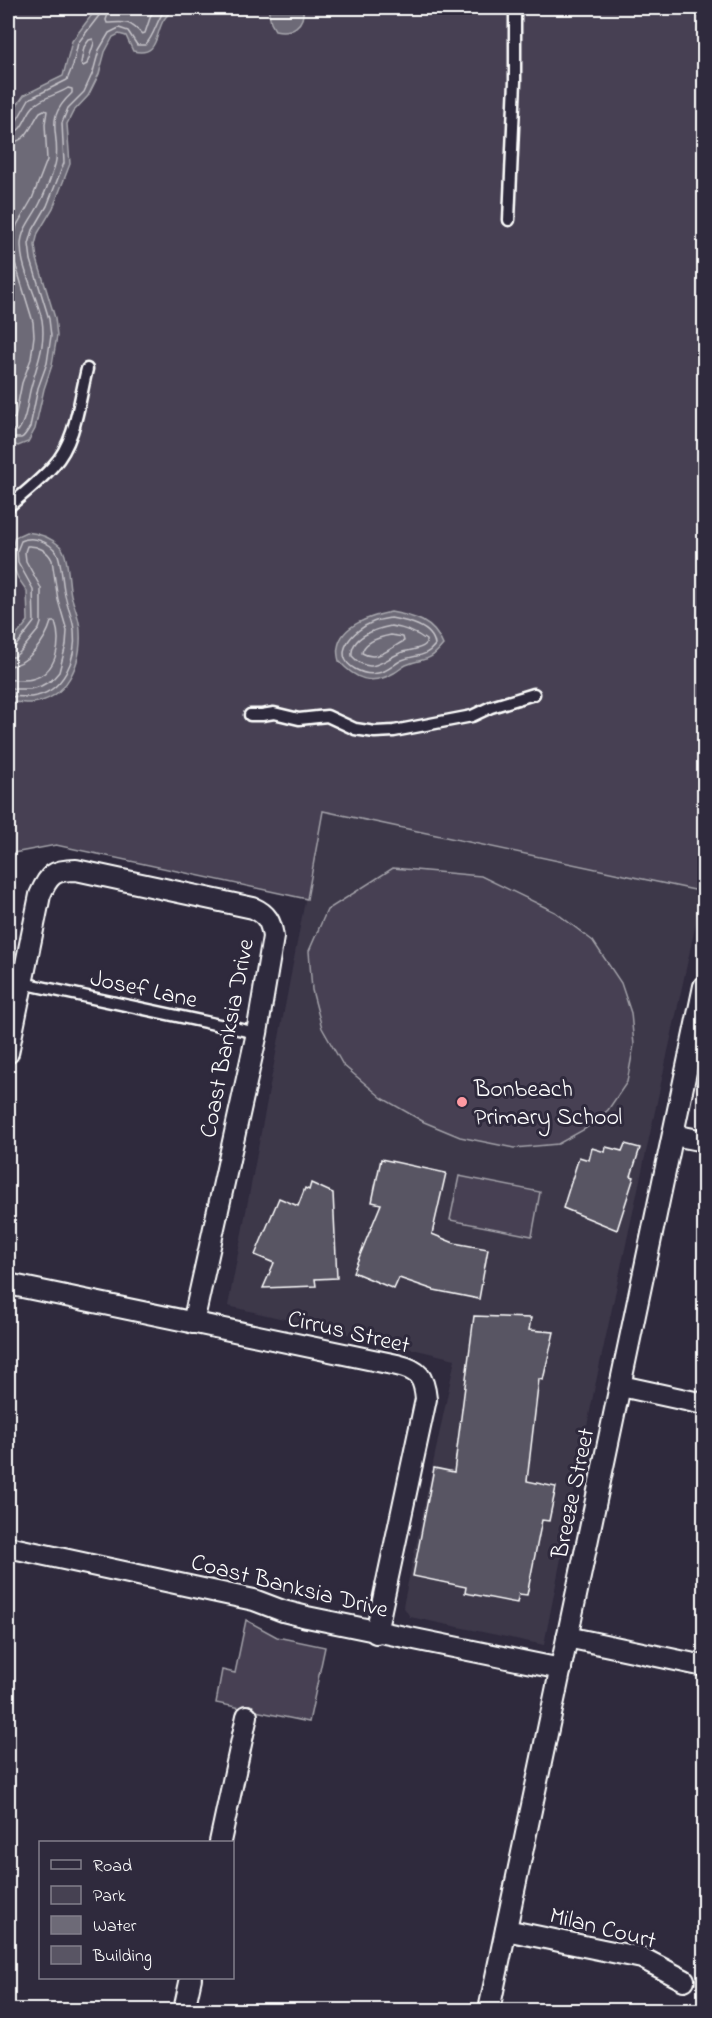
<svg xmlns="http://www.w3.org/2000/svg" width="712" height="2018" font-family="'Indie Flower',sans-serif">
<rect width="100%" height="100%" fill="#2f2a3d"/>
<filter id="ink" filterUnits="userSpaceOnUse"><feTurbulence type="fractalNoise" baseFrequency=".0167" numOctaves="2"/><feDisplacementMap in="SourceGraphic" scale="12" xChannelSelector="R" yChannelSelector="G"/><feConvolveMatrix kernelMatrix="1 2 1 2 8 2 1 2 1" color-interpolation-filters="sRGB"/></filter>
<g filter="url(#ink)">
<polygon fill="#3c3749" points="322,811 703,891 594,1391 544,1645 410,1617 403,1606 455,1359 228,1306"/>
<g fill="#464152" stroke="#a2a0a8" stroke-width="1.5">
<polygon points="8,8 704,8 704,892 323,811 307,899 56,845 8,854"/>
<polygon points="393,868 481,876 555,912 593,941 621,983 631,1013 634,1045 627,1082 608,1110 585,1129 558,1144 514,1148 460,1137 424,1122 382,1098 343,1065 322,1028 312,990 309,951 327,910"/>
<polygon points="459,1176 540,1192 532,1236 450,1220"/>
<polygon points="246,1620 277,1637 325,1647 309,1722 216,1703 222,1670 235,1673"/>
</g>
<g fill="#6d6a77" stroke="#a7a6ad" stroke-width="1.5">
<path d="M97,8h80c-6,3 -11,8 -14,13 -8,15 -5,36 -30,30l-7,-15 -7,-2 -6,3 -8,15 -6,22 -11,22 -15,16 -6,12 3,40 -17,44 -15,25 -3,12 2,14 18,59 2,18 -5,29 -8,24 -9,40 -7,13 -10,4 -10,-4v-314l7,-20 9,-13 39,-19 9,-35z"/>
<path d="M268,8h35c2,17 -11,26 -28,22l-4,-7z"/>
<path d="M26,532c13,1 24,5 34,14 9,9 8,36 11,49 3,12 9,23 9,36 2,32 -13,69 -49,72 -8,0 -16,-1 -23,-1v-56l20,-25 -1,-30 -9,-13 -6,-14 -1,-13 4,-14z"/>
<path d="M391,612c23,4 43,9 52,33 -16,19 -17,12 -37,20 -4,2 -8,6 -12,8 -23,13 -39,6 -55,-12 -1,-4 -2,-10 -1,-14 4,-23 34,-31 53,-35z"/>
</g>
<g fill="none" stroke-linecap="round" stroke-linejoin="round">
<g stroke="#c5c3c9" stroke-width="1.5">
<path d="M110,8l-4,12 1,3c19,-1 21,-3 35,11l3,-1 6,-18 6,-7"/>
<polygon points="93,39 94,43 87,64 83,66 81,63 84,47 89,40"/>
<polyline points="8,127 15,124 29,99 67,80 73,65 78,43 101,13 102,8"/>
<path d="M8,134c16,-1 16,-17 25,-27 8,-10 25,-12 35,-19l4,1v4c-29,27 -12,37 -16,67 -1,9 -12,35 -16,43 -6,13 -19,26 -19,42 0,26 16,50 21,75 4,25 -5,44 -11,67 -4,14 -4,32 -13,44l-10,-2"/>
<path d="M8,143c20,-1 22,-17 32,-31l4,-2 3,1 -2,13 2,36 -15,39 -15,26 -5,18 3,20 18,59 1,14 -3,23 -9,24 -7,35 -7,2"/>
<path d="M8,437c14,1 13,5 22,-10l8,-39 9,-25 4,-27 -2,-17 -18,-59 -2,-16 4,-14 14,-24 17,-43 -2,-40 6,-15 16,-16 9,-20 6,-22 10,-17 10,-5 9,3 9,14h8c10,-9 11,-25 21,-37"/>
<path d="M391,618c16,3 42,8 44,27 -11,14 -19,9 -33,15 -8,4 -15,12 -24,13 -8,2 -16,0 -23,-4 -26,-15 0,-40 18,-47 5,-2 12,-3 18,-4z"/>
<path d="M391,626c13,2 25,6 35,14v4c-7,7 -17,5 -26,9 -18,8 -30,23 -48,3 -2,-19 23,-27 39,-30z"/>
<path d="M391,635l12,2 1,4c-14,7 -27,21 -42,12 2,-12 18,-16 29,-18z"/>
<path d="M8,650l7,-3 19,-25 -1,-33 -15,-27 -1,-11 4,-10c12,-6 29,1 36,12 5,8 5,35 9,46 2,10 7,20 8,31 3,29 -10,63 -43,67 -8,0 -16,-1 -23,0"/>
<path d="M8,657h6l6,-5 19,-23 2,-6v-35l-15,-27 -1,-9 2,-6c10,-1 21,5 25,14l6,40 9,31 -1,14 -7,27 -7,8 -11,6 -11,3h-22"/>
<path d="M8,666c19,0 38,-26 43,-44h4c7,21 2,51 -23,57 -7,2 -16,0 -24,1"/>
</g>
</g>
<g fill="#595564" stroke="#fff" stroke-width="1.5">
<polygon points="625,1144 640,1148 631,1176 634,1177 617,1230 563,1208 579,1157 589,1160 592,1148 605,1152 606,1147 622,1151"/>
<polygon points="381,1159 446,1173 432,1234 454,1243 488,1249 479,1299 434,1290 399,1278 394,1289 353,1272 381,1204 372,1202"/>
<polygon points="311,1183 333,1193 337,1278 315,1279 316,1286 263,1288 274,1263 255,1255 279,1198 298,1206 305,1188 309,1190"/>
<polygon points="474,1316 531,1318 529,1330 554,1332 543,1380 539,1379 527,1481 556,1487 549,1521 542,1520 527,1595 519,1594 517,1603 465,1593 466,1587 413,1576 434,1468 454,1472"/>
</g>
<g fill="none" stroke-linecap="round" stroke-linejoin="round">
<g stroke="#fff" stroke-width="15">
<g id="lane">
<polyline points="509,220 515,81 515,8"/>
<path d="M8,507c15,-13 32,-26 45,-41 23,-24 26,-66 34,-97"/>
<polyline points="250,715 262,715 274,713 299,719 327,716 355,729 375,732 394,731 472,716 491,707 534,694"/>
<polyline points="22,983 257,1033"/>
</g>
</g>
<g stroke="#fff" stroke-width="24">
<g id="street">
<path d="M8,1053l32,-158c9,-21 14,-25 36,-25l177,38c14,6 18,14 20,29l-16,96 -64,290"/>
<polyline points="673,1135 704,1141"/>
<path d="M8,1284l389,81c22,5 27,12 29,34l-50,234"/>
<polyline points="621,1386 704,1404"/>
<polyline points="8,1547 254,1600 283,1611 307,1617 561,1669"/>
<polyline points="567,1637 704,1666"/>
<polyline points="220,1842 247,1716"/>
<polyline points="506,1930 642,1958 684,1980"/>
<polyline points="184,2010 191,1978"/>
<polyline points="489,2010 704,986"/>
</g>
</g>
<use href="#lane" stroke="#2f2a3d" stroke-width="10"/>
<use href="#street" stroke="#2f2a3d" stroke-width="20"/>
</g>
</g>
<circle fill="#ff9aa2" stroke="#2f2a3d" stroke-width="2" cx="462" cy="1102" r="6"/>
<g text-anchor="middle" stroke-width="6" stroke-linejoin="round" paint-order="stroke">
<g font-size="24" fill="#fff" stroke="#2f2a3d">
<text transform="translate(144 988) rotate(12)" y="8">Josef Lane</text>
<text transform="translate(226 1038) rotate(-79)" y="8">Coast Banksia Drive</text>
<text transform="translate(349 1331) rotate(13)" y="8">Cirrus Street</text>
<text transform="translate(572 1493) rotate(-78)" y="8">Breeze Street</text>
<text transform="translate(290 1585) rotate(14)" y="8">Coast Banksia Drive</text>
<text transform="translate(603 1927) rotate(14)" y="8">Milan Court</text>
</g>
<g font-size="24" fill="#fff" stroke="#2f2a3d" text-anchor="start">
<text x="474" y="1096">Bonbeach<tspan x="474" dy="28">Primary School</tspan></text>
</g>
</g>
<rect width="712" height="2018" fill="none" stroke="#2f2a3d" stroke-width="30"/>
<rect x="15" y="15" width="682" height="1988" fill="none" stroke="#fff" stroke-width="2" filter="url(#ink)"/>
<rect x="39" y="1841" width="195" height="138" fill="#2f2a3d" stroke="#827f8b" stroke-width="1.5"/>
<rect x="51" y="1860" width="30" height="9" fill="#2f2a3d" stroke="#827f8b" stroke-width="1.5"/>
<text x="93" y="1871" font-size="18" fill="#ffffff">Road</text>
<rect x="51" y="1886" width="30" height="18" fill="#464152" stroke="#827f8b" stroke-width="1.5"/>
<text x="93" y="1901" font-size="18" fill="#ffffff">Park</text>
<rect x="51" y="1916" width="30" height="18" fill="#6d6a77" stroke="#827f8b" stroke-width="1.5"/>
<text x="93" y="1931" font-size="18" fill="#ffffff">Water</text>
<rect x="51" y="1946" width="30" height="18" fill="#595564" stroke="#827f8b" stroke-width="1.5"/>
<text x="93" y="1961" font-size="18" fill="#ffffff">Building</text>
</svg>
